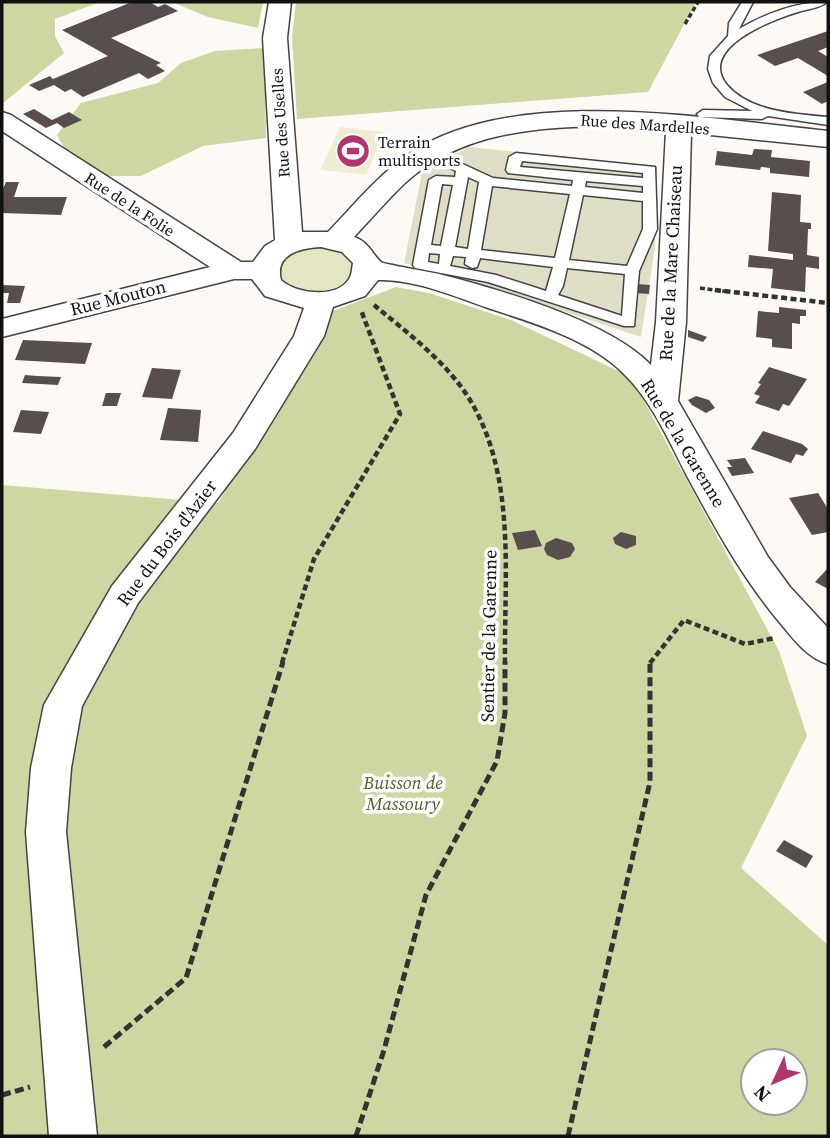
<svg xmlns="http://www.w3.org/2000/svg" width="830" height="1138" font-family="'Source Serif 4',serif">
<rect width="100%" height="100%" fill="#fef9f5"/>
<path fill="#e3e6c1" d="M320,246l22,5 13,12v8c-3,4 -6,10 -10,13 -18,15 -56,11 -68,-9l3,-14 16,-11z"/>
<g fill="#ced6a2" fill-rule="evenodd">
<polygon points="2,2 100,2 55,19 55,36 64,53 2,104"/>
<polygon points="172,2 263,2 258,28 208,17"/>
<polygon points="296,2 696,2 648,92 297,119 292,38"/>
<polygon points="264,48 266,138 203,146 141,176 106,176 65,149 57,135 81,103 158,83 181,63 215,51"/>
<path d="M396,287l33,6 82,27 120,57 148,274 28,85 -66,132 87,77v191h-826v-651l216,18 115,-192zM753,1061h42v42h-42z"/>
</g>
<polygon fill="#e0dec6" points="468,147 657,166 655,247 641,337 486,286 404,263 422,173"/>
<polygon fill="#eeedd2" points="340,127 384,132 366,175 320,170"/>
<g fill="#584e4e">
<polygon points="132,2 150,2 158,7 165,4 178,11 111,38 161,63 156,65 165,71 148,79 139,73 83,97 71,89 65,92 54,85 39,91 29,85 50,76 53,79 108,56 62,30"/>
<polygon points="828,31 828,47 818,51 828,57 828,76 798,58 775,66 757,55"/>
<polygon points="828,82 828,101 822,104 803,92"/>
<polygon points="34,109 52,120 69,112 82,120 64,128 57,123 46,128 23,114"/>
<polygon points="754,149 772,150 771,157 810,161 809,177 770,173 770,168 761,167 760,170 715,165 717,151 752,155"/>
<polygon points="6,182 19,182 14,197 67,197 61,215 2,213 2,191"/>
<polygon points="772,192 801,195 800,222 811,223 811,229 808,229 807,255 819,257 819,269 806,267 805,292 771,288 773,269 748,267 749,255 793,260 793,254 768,251"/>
<polygon points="637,284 650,285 649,294 635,293"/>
<polygon points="2,285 25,286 20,303 7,303 9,293 2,293"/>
<polygon points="779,307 806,310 806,316 800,316 800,324 792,323 792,349 772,347 772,339 756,337 758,311 779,313"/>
<polygon points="688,330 707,337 703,342 688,337"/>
<polygon points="23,340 92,343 85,364 15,360"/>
<polygon points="769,367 807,379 789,406 783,404 779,411 755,403 760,396 754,394 761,384 758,383"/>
<polygon points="152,368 181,370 172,399 142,397"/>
<polygon points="25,375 37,376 61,377 58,385 22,383"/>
<polygon points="106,393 121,393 117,406 102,406"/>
<polygon points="696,396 709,400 715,408 706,413 692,405 688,400"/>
<polygon points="168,408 201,410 198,442 160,440"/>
<polygon points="21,410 49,412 41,434 13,432"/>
<polygon points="763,431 802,444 808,449 803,456 796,454 791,463 751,449"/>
<polygon points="745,458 754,473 732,476 727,467 732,467 727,460"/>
<polygon points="818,493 828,509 828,532 812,535 789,498"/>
<polygon points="535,530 542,546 518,550 512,533"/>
<polygon points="621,532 636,536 636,545 626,549 615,544 613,538"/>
<polygon points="556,538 572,543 575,549 570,557 558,560 547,555 544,549 546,543"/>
<polygon points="828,568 828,589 815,582"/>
<polygon points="784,840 813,856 806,868 776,851"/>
</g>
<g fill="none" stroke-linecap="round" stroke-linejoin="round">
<g stroke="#444" stroke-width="3">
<g id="lane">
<path d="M742,2h11l-14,27c28,-16 57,-27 88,-27 -6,6 -20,7 -29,10 -26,8 -101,36 -71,73 23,27 69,29 101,32v8l-60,-9 -6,3 -63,-2 -2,-3 6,-4 49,1 -27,-14 -12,-14 -5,-14 2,-13 18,-20 1,-13z"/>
<path d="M430,149l63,29 79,8 1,-6 -65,-7 -2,-3 3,-13 7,-4 139,14 2,62 -18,42 -5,55h-10l-136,-44 -73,-14 -2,-3 16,-85 7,-4 19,1 1,-6 -31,-15v-6zM522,161l121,12v5l-123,-11zM468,177l11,5 -11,67 -13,-2zM586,181l57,5v7l-58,-6zM442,184l11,1 -12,61 -10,-1zM492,186l78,8 -15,64 -74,-8zM583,195l60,6v28l-16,37 -58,-6zM429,253l11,1 -1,10 -11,-2zM453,256l13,1 -1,7 7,4 5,-1 3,-9 73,9 -7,24 -50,-16 -46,-9zM567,268l58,6 -3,42 -64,-21 5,-9z"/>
</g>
</g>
<g stroke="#444" stroke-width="3">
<path id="street" d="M269,2h22l-4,36 15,194h26c26,-27 50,-57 81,-78 104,-71 299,-35 419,-23v16l-137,-14 -5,189 -8,79 90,156 22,30 38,41v36c-20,-6 -34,-24 -47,-40 -38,-45 -66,-96 -94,-148 -18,-35 -35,-75 -64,-103 -33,-33 -89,-50 -132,-64 -35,-12 -76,-30 -113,-29l-13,16 -32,11 -9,29 -69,113 -117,154 -56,103 -11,62 -5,64 31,304h-48l-23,-304 5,-64 13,-63 68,-119 121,-153 61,-97 10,-28 -39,-12 -13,-17h-18l-232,58v-18l208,-52 -208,-136v-19l9,3 230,147h12l12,-16 10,-6 -12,-202zM611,126l55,5 -10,191 -5,43c-42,-44 -153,-76 -212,-91 -9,-2 -56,-10 -58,-12 -9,-8 -13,-21 -27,-25 17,-18 33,-37 51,-54 57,-52 133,-56 206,-57zM321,247l21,5 11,11c-1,5 -1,12 -4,16 -12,20 -53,15 -68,1 -7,-26 20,-32 40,-33z"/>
</g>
<g stroke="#333" stroke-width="3.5" stroke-dasharray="5 2.5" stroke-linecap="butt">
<polyline points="685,24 698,2"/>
<polyline points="700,288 730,292"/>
</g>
<g stroke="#333" stroke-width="4.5" stroke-dasharray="6 3.5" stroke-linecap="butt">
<polyline points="715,290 828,303"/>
<path d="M374,305c35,29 78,61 100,102 42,76 30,173 31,256"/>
<polyline points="282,663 314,559 400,414 361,310"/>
<polyline points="650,663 684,620 745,644 775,638"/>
</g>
<g stroke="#333" stroke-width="5" stroke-dasharray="9 4.5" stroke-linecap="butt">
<polyline points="104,1047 186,978 283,662"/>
<polyline points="2,1095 30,1087"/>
<polyline points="356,1136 384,1050 426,895 497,761 505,713 505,662"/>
<polyline points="568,1136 650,782 650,662"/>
</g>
<use href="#lane" fill="#fff" fill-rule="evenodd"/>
<use href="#street" fill="#fff" fill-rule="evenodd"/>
</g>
<defs>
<g id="stadium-disc" transform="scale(1.75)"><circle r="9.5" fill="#b4356e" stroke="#fff"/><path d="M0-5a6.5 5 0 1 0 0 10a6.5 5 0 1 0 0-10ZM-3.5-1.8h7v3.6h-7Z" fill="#fff"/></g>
</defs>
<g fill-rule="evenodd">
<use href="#stadium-disc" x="353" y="151"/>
</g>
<g text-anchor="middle" stroke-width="7" stroke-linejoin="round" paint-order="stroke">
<g font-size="16" fill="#111" stroke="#fff">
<text transform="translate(280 123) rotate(-94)" y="6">Rue des Uselles</text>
<text transform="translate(645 124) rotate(4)" y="6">Rue des Mardelles</text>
<text transform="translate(130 204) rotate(33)" y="6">Rue de la Folie</text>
</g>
<g font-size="16" fill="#111" stroke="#fff" text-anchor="start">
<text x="378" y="148">Terrain<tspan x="378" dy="18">multisports</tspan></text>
</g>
<g font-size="18" fill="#111" stroke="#fff">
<text transform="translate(671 263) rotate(-87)" y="6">Rue de la Mare Chaiseau</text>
<text transform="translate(118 298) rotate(-14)" y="6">Rue Mouton</text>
<text transform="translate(683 443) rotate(59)" y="6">Rue de la Garenne</text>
<text transform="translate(167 543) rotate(-53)" y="6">Rue du Bois d'Azier</text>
<text transform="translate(489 636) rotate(-89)" y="6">Sentier de la Garenne</text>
</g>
<g font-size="18" font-style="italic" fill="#4b6326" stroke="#fff">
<text x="403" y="789">Buisson de<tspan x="403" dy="21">Massoury</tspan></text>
</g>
</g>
<rect width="830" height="1138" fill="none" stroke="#111111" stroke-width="7"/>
<g transform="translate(774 1082) rotate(226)"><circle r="33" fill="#ffffff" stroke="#a0a0a0" stroke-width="2"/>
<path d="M0-5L12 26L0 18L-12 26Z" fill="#b4356e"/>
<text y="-10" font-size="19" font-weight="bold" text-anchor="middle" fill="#111111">N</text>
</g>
</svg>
